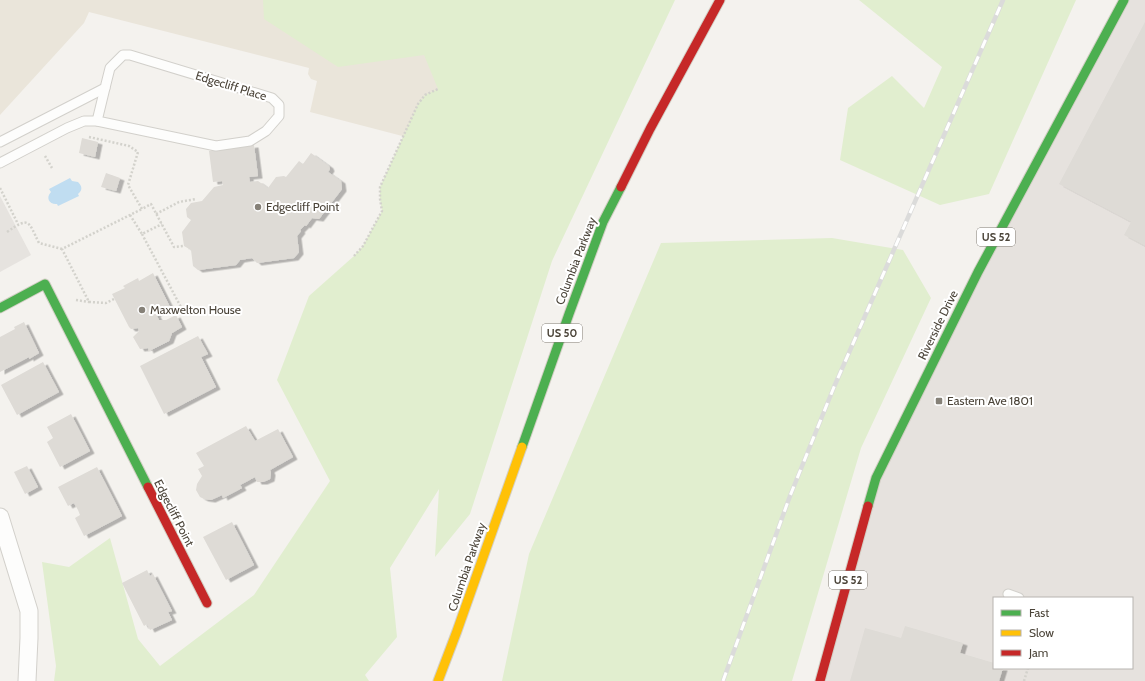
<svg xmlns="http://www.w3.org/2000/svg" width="1145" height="681" font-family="Cabin,sans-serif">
<defs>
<filter id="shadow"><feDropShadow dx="4.5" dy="2.5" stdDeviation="0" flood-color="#0004"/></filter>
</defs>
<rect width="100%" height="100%" fill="#f4f2ee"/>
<path fill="#e6e2de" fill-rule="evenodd" d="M1124,0h21v681h-325l56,-203zM994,598h138v70h-138z"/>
<polygon fill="#eae5da" points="0,0 663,0 576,181 310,112 317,81 311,79 308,74 309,68 89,12 84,23 0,115"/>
<g fill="#e1eecf">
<polygon points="263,0 675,0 552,261 470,514 435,557 439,489 390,568 397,637 365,675 369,681 54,681 56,666 42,562 69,567 110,538 138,639 160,666 254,595 330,481 277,380 309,296 354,256 363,246 382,211 380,199 380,187 418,104 425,95 438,89 424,55 338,67 264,19"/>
<polygon points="859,0 1076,0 989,194 940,205 840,160 848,108 892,76 924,108 942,67"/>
<polygon points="832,238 903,250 931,298 861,448 792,681 502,681 529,554 661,243"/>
</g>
<polygon fill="#e6e3df" points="0,196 31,255 0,272"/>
<path fill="#c0ddf1" d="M70,178l2,3 6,1c4,4 5,8 0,12l1,2 -21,10 -1,-2c-7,1 -12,-6 -6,-12l-2,-3z"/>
<g fill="#dedbd6" filter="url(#shadow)">
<polygon points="1145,22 1145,246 1124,235 1131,222 1059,184"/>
<polygon points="82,138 98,142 95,157 79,153"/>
<polygon points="254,145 258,176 249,177 250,182 258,181 268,188 276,177 284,176 286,177 299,161 303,164 311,153 329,166 330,169 328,172 341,181 342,189 319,219 312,218 306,226 305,225 300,230 301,231 297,236 299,252 294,258 257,263 252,258 240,260 236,265 198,270 193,266 191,250 184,246 182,232 191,220 187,217 186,209 191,203 202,201 214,187 223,185 222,181 213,182 209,151"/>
<polygon points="106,173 120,178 116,191 101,187"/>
<polygon points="153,273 170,307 156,314 159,320 166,320 176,315 182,327 172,333 169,341 149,351 148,348 140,349 133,337 139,331 138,328 131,329 129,327 112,294 125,288 123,286 138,278 139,281"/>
<polygon points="24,322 39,353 29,359 29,357 0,372 0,337 15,329 14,327"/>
<polygon points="198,336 208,354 201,357 216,387 164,414 140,366"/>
<polygon points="43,362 59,392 17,415 1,385"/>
<polygon points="71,414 90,451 60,467 47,442 53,438 47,427"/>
<polygon points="246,426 255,441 278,429 293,457 270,470 271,473 270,479 263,482 257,482 255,477 240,485 242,488 223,498 222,495 211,500 204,499 200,497 196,490 197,484 202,476 198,469 204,466 196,453"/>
<polygon points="27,466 38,487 25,494 14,472"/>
<polygon points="97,467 122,516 84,536 75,518 80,515 78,510 74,503 68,506 58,487"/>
<polygon points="232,522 254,565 226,580 203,537"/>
<polygon points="147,570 150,576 153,574 172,611 168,612 172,620 150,630 147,624 144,626 122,583"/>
<polygon points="905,626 963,643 960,653 994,663 994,668 1003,668 999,681 850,681 865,628 901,638"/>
</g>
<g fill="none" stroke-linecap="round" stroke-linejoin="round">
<g stroke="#d2d0cb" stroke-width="11">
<g id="lane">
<polyline points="97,121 105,88"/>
<polyline points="0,142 105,88 110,68 123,55 130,55 272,98 279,105 279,116 266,131 250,141 216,146 97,121 84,121 67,128 0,163"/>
<polyline points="1008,594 1019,598"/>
</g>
</g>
<g stroke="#d2d0cb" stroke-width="19">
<polyline id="street" points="0,517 29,611 29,638 27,681"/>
</g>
<g stroke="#d3cfc5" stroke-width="11">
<g id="fast">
<polyline points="0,308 45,284 148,487"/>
<polyline points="522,447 569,314 603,222 621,187"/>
<polyline points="868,506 876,478 978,272 1124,0"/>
</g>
</g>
<g stroke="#d3cfc5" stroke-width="11">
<polyline id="slow" points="438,681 457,631 522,447"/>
</g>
<g stroke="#d3cfc5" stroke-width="11">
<g id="jam">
<polyline points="621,187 650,129 720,0"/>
<polyline points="148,487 207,603"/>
<polyline points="820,681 868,506"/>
</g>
</g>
<g stroke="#d3d2cc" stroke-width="2.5" stroke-dasharray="2 2" stroke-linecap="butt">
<polyline points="89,137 129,146 138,152 128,185 142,209 151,204 174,247 184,246"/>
<polyline points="45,156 52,168"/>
<polyline points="0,188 18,224"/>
<polyline points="156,214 179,202 196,199"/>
<polyline points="130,215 142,234 162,224"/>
<path d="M7,232c23,-16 21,-11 32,11l23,6"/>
<polyline points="142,234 182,309"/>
<polyline points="354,256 363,246 382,211 380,199 380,187 418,104 425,95 438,89"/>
<polyline points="114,299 106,303 89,302 62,249 142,209"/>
<polyline points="76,300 89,302"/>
<polyline points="1024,681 1028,668"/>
</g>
<use href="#lane" stroke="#fdfdfc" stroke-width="9"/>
<use href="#street" stroke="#fdfdfc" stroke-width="17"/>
<use href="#fast" stroke="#4caf50" stroke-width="9"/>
<use href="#slow" stroke="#ffc107" stroke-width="9"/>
<use href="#jam" stroke="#c62828" stroke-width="9"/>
<g stroke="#dbdbda" stroke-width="4.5">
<polyline id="rail" points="723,681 790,496 834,387 1003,0"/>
</g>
<use href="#rail" stroke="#fff" stroke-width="3" stroke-dasharray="9" stroke-linecap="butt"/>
</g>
<g fill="#868178" stroke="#fff" stroke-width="1.5">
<circle cx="258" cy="207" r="4"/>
<circle cx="142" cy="310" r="4"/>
<rect x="935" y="397" width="8" height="8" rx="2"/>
</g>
<g text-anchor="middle" stroke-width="4" stroke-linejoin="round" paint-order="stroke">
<g fill="#fff" stroke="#817c74" stroke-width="1">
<rect x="977" y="228" width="38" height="18" rx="3"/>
<rect x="542" y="324" width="40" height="18" rx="3"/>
<rect x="829" y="571" width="38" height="18" rx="3"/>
</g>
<g font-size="11" font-weight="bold" fill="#4b4439">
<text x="996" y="241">US 52</text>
<text x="562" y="337">US 50</text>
<text x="848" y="584">US 52</text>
</g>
<g font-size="12" fill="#4b4439" stroke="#fff">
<text transform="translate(231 86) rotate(17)" y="4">Edgecliff Place</text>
<text transform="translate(576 261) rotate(-69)" y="4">Columbia Parkway</text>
<text transform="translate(938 325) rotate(-64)" y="4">Riverside Drive</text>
<text transform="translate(174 513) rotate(63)" y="4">Edgecliff Point</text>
<text transform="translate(467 567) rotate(-71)" y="4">Columbia Parkway</text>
</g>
<g font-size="12" fill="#4b4439" stroke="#fff" text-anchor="start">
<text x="266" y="211">Edgecliff Point</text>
<text x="150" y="314">Maxwelton House</text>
<text x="947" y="405">Eastern Ave 1801</text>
</g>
</g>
<rect x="993" y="597" width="140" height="72" fill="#ffffff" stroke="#b7b4b0"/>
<rect x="1001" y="610" width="20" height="6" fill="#4caf50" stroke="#b7b4b0"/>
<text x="1029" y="617" font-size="12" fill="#4b4439">Fast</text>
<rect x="1001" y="630" width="20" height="6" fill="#ffc107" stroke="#b7b4b0"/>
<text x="1029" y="637" font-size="12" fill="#4b4439">Slow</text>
<rect x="1001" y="650" width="20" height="6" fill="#c62828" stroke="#b7b4b0"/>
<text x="1029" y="657" font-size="12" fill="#4b4439">Jam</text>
</svg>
